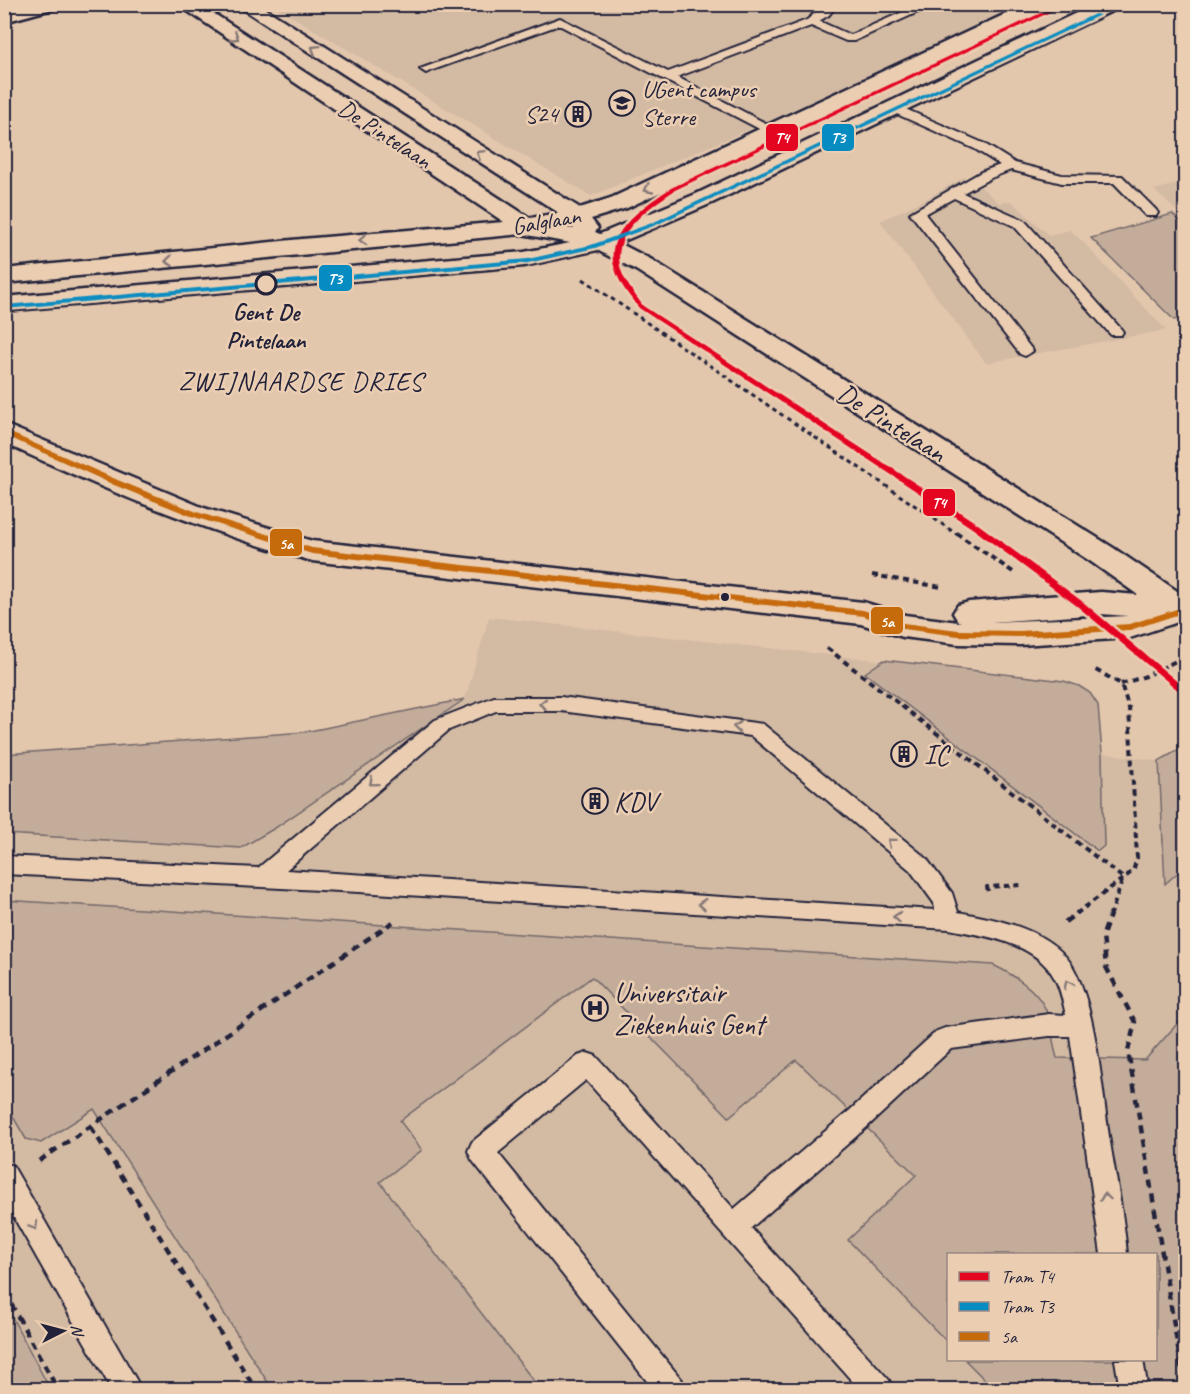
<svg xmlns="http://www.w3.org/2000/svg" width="1190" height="1394" font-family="Caveat,sans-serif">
<rect width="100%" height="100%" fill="#e3c7ad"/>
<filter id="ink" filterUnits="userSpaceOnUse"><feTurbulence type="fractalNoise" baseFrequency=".0167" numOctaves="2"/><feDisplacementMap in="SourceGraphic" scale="12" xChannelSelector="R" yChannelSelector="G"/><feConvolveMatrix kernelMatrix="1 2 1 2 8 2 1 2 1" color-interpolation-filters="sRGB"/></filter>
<g filter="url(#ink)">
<g fill="#d3baa3" fill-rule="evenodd">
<polygon points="273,5 1021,5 760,125 591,196"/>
<polygon points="964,177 980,186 999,203 1011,201 1049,235 1070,230 1078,237 1166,330 986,363 880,221 926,199"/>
<polygon points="1185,182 1186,182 1185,219 1154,190"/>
<path d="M489,617l575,64 15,5 11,7 8,12 4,48 57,8 26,-15v643l-1180,1v-636l300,-22 160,-33zM948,1254h208v106h-208z"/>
</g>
<g fill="#c3ac9a" stroke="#72676a" stroke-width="1.5">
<polygon points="1172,214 1186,226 1185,317 1174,320 1091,238"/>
<polygon points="884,660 1064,681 1079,686 1090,693 1098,705 1102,753 1104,846 1098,851 865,673"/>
<polygon points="465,699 275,828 241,848 5,834 5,754 305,732"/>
<polygon points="1185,746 1185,866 1165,884 1159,761"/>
<path d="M4,900l989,65c21,10 48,26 55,51 4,14 5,29 9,42l88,2 40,-45v374h-191l-29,-29h191v-106h-208v89l-100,-103 68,-65 -120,-115 -67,57 -137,-140 -192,144 22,29 -42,32 160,207h-268l-178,-280 -53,34 -15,-4 -21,-36z"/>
<polygon points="4,1304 5,1304 50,1389 5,1389"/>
</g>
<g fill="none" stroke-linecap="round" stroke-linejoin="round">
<g stroke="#22223b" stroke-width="4">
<g id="lane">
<polygon points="797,4 813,4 821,8 825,4 837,4 829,15 819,21 850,35 921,4 936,4 854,41 846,41 811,26 677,77 777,129 779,132 773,136 559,25 430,71 426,73 420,69 560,18 668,72 807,20 815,13"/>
<polygon points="894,104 983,143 1015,163 1062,175 1122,176 1156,210 1158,213 1156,216 1146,216 1114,183 1062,183 1011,170 991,178 963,193 1024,220 1121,329 1123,332 1121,335 1111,335 1014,226 954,198 925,214 1033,351 1025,356 1020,354 910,213 981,172 1000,165 975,149 890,111 888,108"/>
<path d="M494,697h67l202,27 163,134 26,35 6,19c37,7 82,15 108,45 30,35 36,138 44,185 6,37 14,75 17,112h-26l-31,-218h-21l-98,13 -84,78 -116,101 138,152 4,10h-33l-274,-310 -88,73 184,227 4,10h-32l-182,-230 -4,-9 4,-9 106,-86 9,-3 9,3 138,153 115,-98 88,-80 8,-3 104,-14 17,1c-3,-12 -5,-25 -11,-36 -19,-37 -70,-43 -106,-50l-590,-37 -355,-18v-18l254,12 177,-148zM496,711h65l190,25 159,134 24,33 1,7 -649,-40 163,-140z"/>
<polygon points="4,1163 13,1166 142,1390 112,1390 4,1200"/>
<polygon points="1115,1360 1143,1360 1148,1390 1120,1390"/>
</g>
</g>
<g stroke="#22223b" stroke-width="5">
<polygon id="street" points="27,4 58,4 56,8 4,22 4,11"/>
</g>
<g stroke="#22223b" stroke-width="5">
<path id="secondary" d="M177,4h22l331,214 29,-5 -324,-209h23l322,204 31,-10 416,-194h25l-2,4 -423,200 -36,11 7,9 -3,4 5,2 96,-40 399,-190h25l-2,4 -406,195 -93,40 33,17 460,287 74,50v27l-8,-2 -48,16 -110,7 -62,-1 -55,-7 -42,-13 -549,-63c-107,-29 -207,-71 -308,-118v-19l200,84 108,33 551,61 42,13 53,7h3l-3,-1 -5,-8 5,-8 11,-3 132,-10 37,3 -48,-34 -454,-291 -39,-20 -73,16 -520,45v-14l520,-45 46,-9 -48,-9 -518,49v-14l298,-30 202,-17zM570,224l4,5 -15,-2zM1101,614l27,2 -136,6z"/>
</g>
<polyline stroke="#22223b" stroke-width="3" stroke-dasharray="4.5 4" stroke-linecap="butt" points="583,279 958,535"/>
<g stroke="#22223b" stroke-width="4" stroke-dasharray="6 4.5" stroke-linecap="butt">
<polyline points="956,533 1013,572"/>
<polyline points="872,575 941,587"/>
<polyline points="827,648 1123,878 1111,914"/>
<polyline points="1121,684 1146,676 1186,656"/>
<polyline points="988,891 987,887 1021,885"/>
<polyline points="1076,914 1133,871 1137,858 1129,708 1121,684 1092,668"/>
</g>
<g stroke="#22223b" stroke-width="4.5" stroke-dasharray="8 6" stroke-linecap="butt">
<polyline points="1111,912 1103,935 1106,967 1135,1022 1128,1051 1185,1390"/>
<polyline points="1065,922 1078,912"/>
<polyline points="91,1127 256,1390"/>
<polyline points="39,1161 393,922"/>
<polyline points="4,1291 58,1390"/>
</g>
<use href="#lane" fill="#ebceb2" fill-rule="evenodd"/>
<use href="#street" fill="#ebceb2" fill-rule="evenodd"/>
<use href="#secondary" fill="#ebceb2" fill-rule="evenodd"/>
<g stroke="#ebceb2" stroke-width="5">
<polygon id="bus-1" points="4,430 120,481 197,512 312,548 863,610 903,623 958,630 1020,631 1130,624 1186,606 1186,612 1130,630 1020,637 958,636 903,629 863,616 312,554 191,516 114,485 4,435"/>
</g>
<use href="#bus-1" fill="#c66b0c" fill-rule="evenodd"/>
<g stroke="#ebceb2" stroke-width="5">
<path id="tram-1" d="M1060,4h7l-392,186c-26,18 -65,42 -54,80 4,13 14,24 22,36l335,218 105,78 103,87v8l-109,-91 -105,-78 -333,-220c-9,-11 -18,-22 -23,-36 -16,-38 28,-66 55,-84z"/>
</g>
<g stroke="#ebceb2" stroke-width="5">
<polygon id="tram-2" points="1095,14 1100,15 656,225 595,248 528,263 4,309 5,305 528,259 591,245 652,223"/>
</g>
<use href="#tram-1" fill="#e40521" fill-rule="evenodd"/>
<use href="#tram-2" fill="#078cc1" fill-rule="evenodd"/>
</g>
<defs><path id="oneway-chevron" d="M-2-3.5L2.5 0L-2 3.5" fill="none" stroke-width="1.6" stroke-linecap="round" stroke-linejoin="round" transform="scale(1.5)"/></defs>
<g stroke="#867876">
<use href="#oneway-chevron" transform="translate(235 37) rotate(33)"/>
<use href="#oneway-chevron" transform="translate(315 49) rotate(-148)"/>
<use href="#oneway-chevron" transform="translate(480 154) rotate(-148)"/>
<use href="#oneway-chevron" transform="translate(648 189) rotate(155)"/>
<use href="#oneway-chevron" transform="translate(363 240) rotate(175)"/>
<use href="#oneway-chevron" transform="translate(169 261) rotate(173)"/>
<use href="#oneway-chevron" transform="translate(543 704) rotate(-180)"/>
<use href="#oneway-chevron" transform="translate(737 727) rotate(-173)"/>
<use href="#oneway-chevron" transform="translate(373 782) rotate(140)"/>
<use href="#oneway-chevron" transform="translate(891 842) rotate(-140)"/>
<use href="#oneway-chevron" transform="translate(702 904) rotate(-176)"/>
<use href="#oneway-chevron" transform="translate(897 917) rotate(-176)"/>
<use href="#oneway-chevron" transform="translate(1068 984) rotate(-116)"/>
<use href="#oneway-chevron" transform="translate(1105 1197) rotate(-98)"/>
<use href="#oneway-chevron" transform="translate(34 1226) rotate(60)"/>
</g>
</g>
<defs>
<g id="university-ring" transform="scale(1.35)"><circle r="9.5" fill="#ebceb2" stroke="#22223b" stroke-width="1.5"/><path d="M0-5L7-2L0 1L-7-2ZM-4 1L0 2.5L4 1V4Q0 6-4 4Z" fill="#22223b"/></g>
<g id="building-ring" transform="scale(1.35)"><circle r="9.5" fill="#ebceb2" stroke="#22223b" stroke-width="1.5"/><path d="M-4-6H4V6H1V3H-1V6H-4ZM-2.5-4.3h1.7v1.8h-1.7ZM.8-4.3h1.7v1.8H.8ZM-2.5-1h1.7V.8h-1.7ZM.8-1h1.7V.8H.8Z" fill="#22223b"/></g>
<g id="hospital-ring" transform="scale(1.35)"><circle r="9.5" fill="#ebceb2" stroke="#22223b" stroke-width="1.5"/><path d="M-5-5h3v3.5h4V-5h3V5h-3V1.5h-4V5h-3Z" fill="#22223b"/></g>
</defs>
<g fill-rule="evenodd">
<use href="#university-ring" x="622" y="103"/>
<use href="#building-ring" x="578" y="114"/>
<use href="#building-ring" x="904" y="754"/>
<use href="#building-ring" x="595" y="801"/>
<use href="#hospital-ring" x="595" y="1008"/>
</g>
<circle fill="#ebceb2" stroke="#22223b" stroke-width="3" cx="266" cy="284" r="10"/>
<circle fill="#22223b" stroke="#ebceb2" stroke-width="2" cx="725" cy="597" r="5"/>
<g text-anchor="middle" stroke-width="5" stroke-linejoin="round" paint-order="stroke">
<g font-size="24" fill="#22223b" stroke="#ebceb2" text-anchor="start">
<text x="642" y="97">UGent campus<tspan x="642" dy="28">Sterre</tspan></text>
<text x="558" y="122" text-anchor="end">S24</text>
</g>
<g font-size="24" fill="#22223b" stroke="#ebceb2">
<text transform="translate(385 134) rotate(33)" y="8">De Pintelaan</text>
<text transform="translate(546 221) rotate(-10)" y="8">Galglaan</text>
</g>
<g font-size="24" font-weight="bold" fill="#22223b" stroke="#ebceb2">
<text x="266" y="320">Gent De<tspan x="266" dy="28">Pintelaan</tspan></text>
</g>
<g font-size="26" letter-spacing="1.5" fill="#22223b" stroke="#ebceb2">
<text x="301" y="390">ZWIJNAARDSE DRIES</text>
</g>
<g font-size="28" fill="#22223b" stroke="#ebceb2">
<text transform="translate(892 422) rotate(32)" y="10">De Pintelaan</text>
</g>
<g font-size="28" fill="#22223b" stroke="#ebceb2" text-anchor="start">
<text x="924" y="764">IC</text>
<text x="614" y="811">KDV</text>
<text x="614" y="1002">Universitair<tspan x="614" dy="32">Ziekenhuis Gent</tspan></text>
</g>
</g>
<g stroke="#ebceb2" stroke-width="2">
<rect x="821" y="123" width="34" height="29" rx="6" fill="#078cc1"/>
<rect x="765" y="123" width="34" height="29" rx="6" fill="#e40521"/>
<rect x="318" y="264" width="35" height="28" rx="6" fill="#078cc1"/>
<rect x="922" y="488" width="34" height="29" rx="6" fill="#e40521"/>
<rect x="269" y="528" width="34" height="29" rx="6" fill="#c66b0c"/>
<rect x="870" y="606" width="34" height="29" rx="6" fill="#c66b0c"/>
</g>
<g font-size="16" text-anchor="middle" font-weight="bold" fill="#fff">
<text x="838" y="143">T3</text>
<text x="782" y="143">T4</text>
<text x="335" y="284">T3</text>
<text x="939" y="508">T4</text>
<text x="286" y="549">5a</text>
<text x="887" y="627">5a</text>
</g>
<rect width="1190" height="1394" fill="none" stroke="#ebceb2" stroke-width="24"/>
<rect x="12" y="12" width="1166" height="1370" fill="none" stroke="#22223b" stroke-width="2" filter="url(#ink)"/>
<rect x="947" y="1253" width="210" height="108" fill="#ebceb2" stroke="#9b8982" stroke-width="1.5"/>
<rect x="959" y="1272" width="30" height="9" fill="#e40521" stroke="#9b8982" stroke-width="1.5"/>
<text x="1001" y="1283" font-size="18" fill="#22223b">Tram T4</text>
<rect x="959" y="1302" width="30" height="9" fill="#078cc1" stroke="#9b8982" stroke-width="1.5"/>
<text x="1001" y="1313" font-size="18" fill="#22223b">Tram T3</text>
<rect x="959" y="1332" width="30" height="9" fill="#c66b0c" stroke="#9b8982" stroke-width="1.5"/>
<text x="1001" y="1343" font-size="18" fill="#22223b">5a</text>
<g transform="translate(63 1331) rotate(84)" stroke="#ebceb2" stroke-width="4.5" paint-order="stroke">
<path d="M0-4.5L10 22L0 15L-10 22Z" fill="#22223b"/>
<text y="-9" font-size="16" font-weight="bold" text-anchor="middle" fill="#22223b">N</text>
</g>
</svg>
